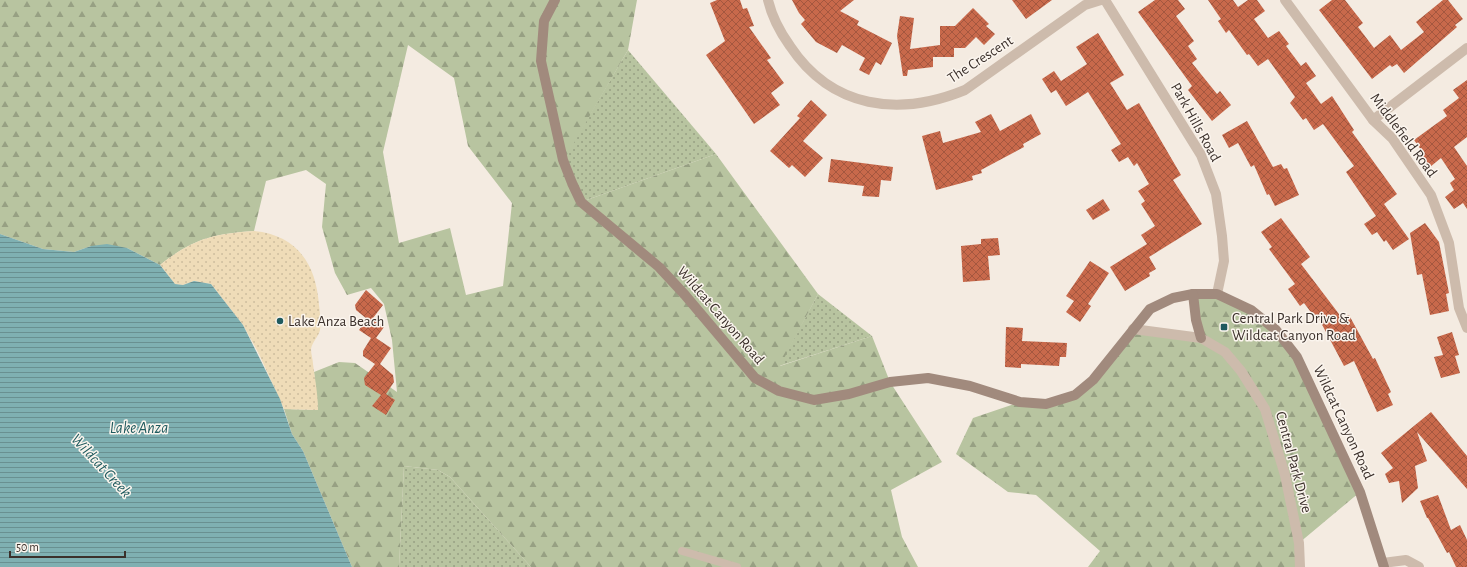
<svg xmlns="http://www.w3.org/2000/svg" width="1467" height="567" font-family="'Alegreya Sans',sans-serif">
<defs>
<pattern id="grass-dots" width="8" height="8" patternUnits="userSpaceOnUse"><rect width="8" height="8" fill="#b8c4a0"/><path d="M2 2h.1M6 6h.1" fill="none" stroke="#97a083" stroke-width="1.8" stroke-linecap="round"/></pattern>
<pattern id="forest-firs" width="22" height="20" patternUnits="userSpaceOnUse"><rect width="22" height="20" fill="#b8c4a0"/><path d="M5 1l3.5 6h-7zM16 11l3.5 6h-7z" fill="#97a083"/></pattern>
<pattern id="sand-dots" width="8" height="8" patternUnits="userSpaceOnUse"><rect width="8" height="8" fill="#efdcb8"/><path d="M2 2h.1M6 6h.1" fill="none" stroke="#cebd9e" stroke-width="1.8" stroke-linecap="round"/></pattern>
<pattern id="water-rules" width="6" height="5" patternUnits="userSpaceOnUse"><rect width="6" height="5" fill="#7fb0b2"/><path d="M0 2.5h6" fill="none" stroke="#699091"/></pattern>
<pattern id="building-cross-hatch" width="8" height="8" patternUnits="userSpaceOnUse"><rect width="8" height="8" fill="#c8694b"/><path d="M0 0l8 8M0 8l8-8" fill="none" stroke="#a4573f"/></pattern>
</defs>
<rect width="100%" height="100%" fill="#f4ebe1"/>
<g fill="url(#grass-dots)">
<polygon points="628,50 716,154 581,202 563,160"/>
<polygon points="818,294 872,336 779,366"/>
<polygon points="404,466 438,470 450,477 531,567 399,567"/>
</g>
<g fill="url(#forest-firs)" fill-rule="evenodd">
<path d="M0,0h637l-9,50 -64,110 17,42 135,-48 102,140 -38,72 92,-30 18,46 52,80 -51,28 11,47 16,30h-387l-81,-90 -12,-7 -34,-4 -5,101h-47l-49,-116 -11,-17 -8,-25 34,1 -4,-38 25,-10 16,1 42,29 -5,-52 -8,-36 -13,-16 -24,7 -12,-22 -13,-46 4,-43 -20,-14 -40,11 -12,50c-42,3 -61,8 -94,34l-33,-17 -36,-2 -17,6 -31,-3 -43,-15zM408,45l46,33 14,68 44,57 -9,83 -37,9 -16,-67 -51,15 -16,-91z"/>
<polygon points="1193,294 1217,294 1251,310 1297,357 1360,492 1299,543 1300,567 1088,567 1100,551 1036,495 1008,492 956,454 973,418 1020,402 1046,404 1075,395 1133,329 1200,337"/>
</g>
<path fill="url(#sand-dots)" d="M254,231c43,4 62,33 65,74 1,8 2,17 1,25 -1,6 -8,12 -9,19 0,5 2,11 2,15 2,16 5,30 5,46l-34,-1 -25,-55 -16,-29 -32,-41 -17,-3 -11,4 -8,-1 -15,-19c33,-26 52,-31 94,-34z"/>
<polygon fill="url(#water-rules)" points="0,234 43,249 74,252 91,246 107,244 127,248 160,265 175,284 183,285 194,281 211,284 243,325 280,399 292,434 303,451 352,567 0,567"/>
<g fill="url(#building-cross-hatch)">
<polygon points="717,0 740,0 743,9 747,8 754,26 749,27 771,58 767,60 784,83 771,93 780,105 754,124 706,55 725,41 710,3"/>
<polygon points="792,0 854,0 840,11 859,21 857,25 892,43 881,65 876,62 869,75 859,70 865,58 842,45 837,53 816,42 801,24 805,20 799,13"/>
<polygon points="1012,0 1052,0 1026,19"/>
<polygon points="1155,0 1178,0 1185,9 1176,16 1194,41 1188,46 1197,59 1192,63 1217,94 1220,91 1231,105 1212,121 1188,90 1192,86 1138,12"/>
<polygon points="1208,0 1233,0 1238,7 1248,0 1257,0 1265,11 1254,19 1268,38 1279,31 1289,44 1286,46 1301,66 1306,62 1316,76 1306,83 1321,104 1332,96 1354,130 1352,132 1397,194 1384,204 1409,239 1393,250 1386,240 1384,242 1377,232 1372,235 1364,224 1376,216 1346,172 1354,166 1323,124 1314,130 1306,118 1303,120 1290,103 1295,97 1268,59 1258,66 1249,54 1247,55 1229,30 1226,33 1218,21 1221,19"/>
<polygon points="1332,0 1345,0 1363,23 1358,27 1374,48 1390,35 1401,50 1424,32 1416,22 1443,0 1448,0 1463,19 1455,25 1457,27 1404,73 1397,64 1392,67 1390,65 1372,79 1319,10"/>
<polygon points="973,8 989,24 986,26 995,34 984,45 976,37 965,48 954,48 954,57 933,57 933,67 908,70 907,76 903,76 897,36 900,16 914,18 910,49 940,45 940,26 955,26"/>
<polygon points="1098,33 1124,75 1110,83 1127,110 1139,103 1181,175 1173,180 1202,224 1149,257 1156,269 1149,273 1150,276 1125,291 1110,267 1147,244 1141,235 1155,226 1141,204 1145,201 1138,191 1149,184 1137,163 1134,166 1128,157 1119,162 1111,150 1121,144 1088,92 1066,106 1056,90 1051,93 1042,79 1054,71 1061,81 1087,64 1076,47"/>
<polygon points="1467,80 1467,137 1454,147 1467,166 1467,209 1463,203 1454,209 1445,197 1454,190 1450,183 1455,179 1441,158 1430,167 1419,153 1422,151 1414,140 1447,116 1443,110 1459,98 1453,90"/>
<polygon points="811,100 827,115 803,141 823,158 805,177 792,165 789,168 770,151 800,118 797,116"/>
<polygon points="991,114 1000,131 1031,114 1041,134 1023,144 1024,147 981,170 982,173 972,176 973,180 936,190 922,136 940,131 943,143 981,132 975,122"/>
<polygon points="1247,121 1273,167 1281,164 1284,169 1287,168 1299,195 1275,206 1269,194 1267,195 1254,165 1251,167 1238,143 1229,148 1222,135"/>
<polygon points="831,159 893,167 891,181 881,180 879,197 862,196 864,186 828,182"/>
<polygon points="1103,199 1110,210 1093,220 1086,210"/>
<polygon points="1281,218 1310,257 1301,264 1342,318 1349,315 1373,359 1375,358 1391,392 1388,394 1393,405 1377,412 1354,361 1344,366 1318,317 1316,319 1304,303 1300,306 1288,289 1295,284 1269,249 1272,247 1261,232"/>
<polygon points="1425,223 1439,242 1449,293 1446,294 1449,311 1430,315 1422,274 1417,275 1410,233"/>
<polygon points="998,238 1000,255 988,256 990,280 963,282 961,246 981,244 981,239"/>
<polygon points="1090,261 1109,273 1088,304 1091,306 1080,322 1066,312 1074,301 1066,296"/>
<polygon points="366,290 383,305 373,318 384,327 376,338 391,348 380,364 393,375 394,382 386,394 395,400 386,415 372,406 381,395 365,385 364,378 375,364 363,356 363,351 371,338 359,330 367,319 356,310 355,305"/>
<polygon points="1006,327 1023,328 1022,341 1067,343 1066,357 1060,357 1059,366 1021,364 1021,368 1005,367"/>
<polygon points="1452,332 1459,355 1455,356 1460,373 1441,378 1434,357 1443,355 1437,337"/>
<polygon points="1431,412 1467,456 1467,489 1417,432 1427,461 1415,466 1418,488 1402,503 1399,481 1389,483 1385,474 1393,468 1381,453"/>
<polygon points="1438,495 1451,530 1460,525 1467,540 1467,567 1456,567 1449,552 1447,553 1428,518 1427,518 1420,501"/>
</g>
<g fill="none" stroke-linecap="round" stroke-linejoin="round">
<polyline stroke="#cdbbac" stroke-width="8" points="682,551 737,567"/>
<g stroke="#cdbbac" stroke-width="10">
<path d="M768,0c4,17 12,32 22,46 42,63 109,71 175,44l120,-85 16,-5"/>
<polyline points="1105,0 1201,155 1216,194 1222,236 1224,261 1217,294"/>
<polyline points="1285,0 1373,120 1392,138 1431,195 1449,243 1459,308 1467,328"/>
<polyline points="1373,120 1467,48"/>
<polyline points="1133,329 1201,338 1225,352 1241,371 1265,409 1285,475 1299,543 1300,567"/>
<polyline points="1383,563 1406,560 1419,567"/>
</g>
<g stroke="#a18a7d" stroke-width="10">
<polyline points="555,0 544,21 541,61 563,160 572,183 581,202 659,267 685,295 755,378 779,391 814,400 849,394 890,382 928,378 970,386 1020,402 1046,404 1075,395 1093,380 1150,309 1173,298 1193,294 1217,294 1251,310 1276,330 1297,357 1360,492 1384,567"/>
<polyline points="1193,294 1196,320 1201,338"/>
</g>
</g>
<g fill="#1f5a5e" stroke="#fbf5ee" stroke-width="1.5">
<circle cx="280" cy="321" r="4"/>
<rect x="1220" y="323" width="8" height="8" rx="2"/>
</g>
<g text-anchor="middle" stroke-width="3" stroke-linejoin="round" paint-order="stroke">
<g font-size="15" fill="#3b302b" stroke="#fbf5ee">
<text transform="translate(980 59) rotate(-33)" y="5">The Crescent</text>
<text transform="translate(1196 122) rotate(61)" y="5">Park Hills Road</text>
<text transform="translate(1404 135) rotate(53)" y="5">Middlefield Road</text>
<text transform="translate(721 315) rotate(49)" y="5">Wildcat Canyon Road</text>
<text transform="translate(1344 422) rotate(65)" y="5">Wildcat Canyon Road</text>
<text transform="translate(1294 462) rotate(75)" y="5">Central Park Drive</text>
</g>
<g font-size="15" fill="#3b302b" stroke="#fbf5ee" text-anchor="start">
<text x="1232" y="323">Central Park Drive &amp;<tspan x="1232" dy="17">Wildcat Canyon Road</tspan></text>
<text x="288" y="326">Lake Anza Beach</text>
</g>
<g font-size="16" font-style="italic" fill="#1f5a5e" stroke="#fbf5ee">
<text x="139" y="433">Lake Anza</text>
<text transform="translate(102 465) rotate(47)" y="6">Wildcat Creek</text>
</g>
</g>
<path d="M10 551v6h115v-6" fill="none" stroke="#3b302b" stroke-width="2"/>
<text x="16" y="551" font-size="12" fill="#3b302b" stroke="#fbf5ee" stroke-width="3" paint-order="stroke">50 m</text>
</svg>
